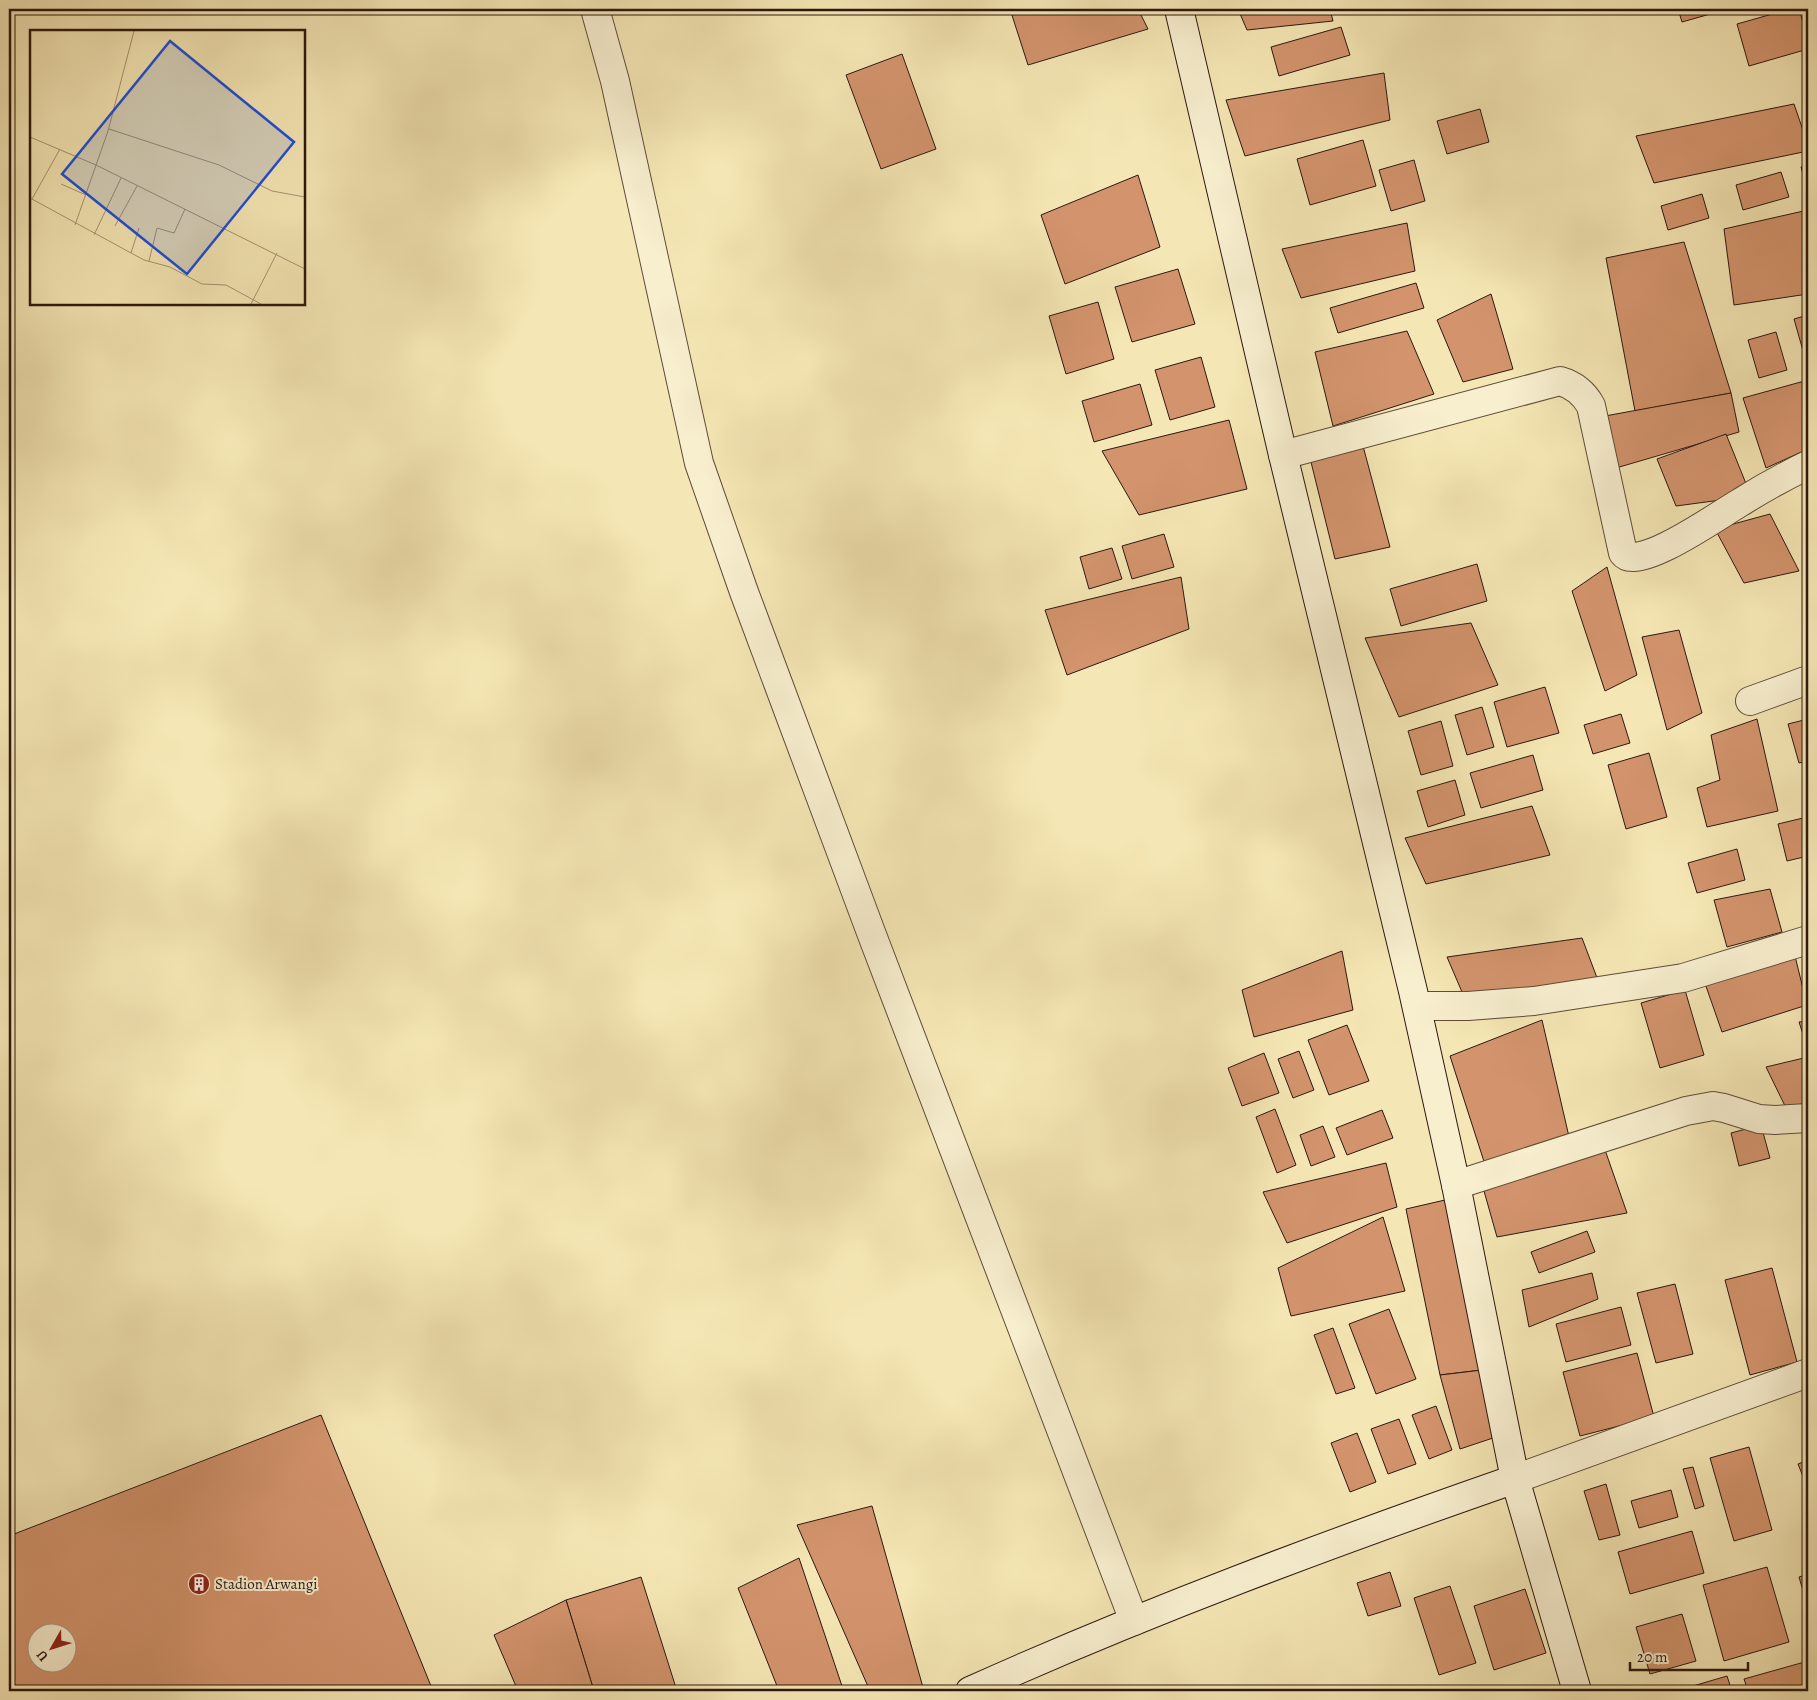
<svg xmlns="http://www.w3.org/2000/svg" width="1817" height="1700" font-family="Alegreya,serif">
<rect width="100%" height="100%" fill="#f5e7b5"/>
<filter id="stains"><feTurbulence type="fractalNoise" baseFrequency=".004" numOctaves="4"/><feColorMatrix values="0 0 0 0 .2 0 0 0 0 .09 0 0 0 0 .02 0 0 0 .5 -.17"/></filter>
<radialGradient id="worn" r=".72"><stop offset=".6" stop-color="#630" stop-opacity="0"/><stop offset="1" stop-color="#630" stop-opacity=".3"/></radialGradient>
<g fill="#d3946d" stroke="#2c1810" fill-rule="evenodd">
<polygon points="1010,9 1138,9 1148,29 1028,65"/>
<polygon points="1238,9 1330,9 1333,21 1247,30"/>
<polygon points="1678,9 1728,9 1682,22"/>
<polygon points="1790,9 1799,9 1808,40 1808,49 1749,66 1737,24"/>
<polygon points="1341,27 1350,55 1279,76 1271,47"/>
<polygon points="902,54 936,149 881,169 846,75"/>
<polygon points="1384,73 1390,120 1245,156 1226,100"/>
<polygon points="1794,104 1808,145 1808,151 1654,183 1636,136"/>
<polygon points="1480,109 1489,142 1447,154 1437,121"/>
<polygon points="1363,140 1376,186 1310,205 1297,159"/>
<polygon points="1414,160 1425,201 1391,211 1379,170"/>
<polygon points="1808,165 1808,192 1801,167"/>
<polygon points="1781,172 1789,197 1743,210 1736,185"/>
<polygon points="1138,175 1160,247 1065,284 1041,215"/>
<polygon points="1702,194 1709,218 1668,230 1661,206"/>
<polygon points="1808,210 1808,294 1734,305 1724,229"/>
<polygon points="1407,223 1415,271 1301,298 1282,249"/>
<polygon points="1684,242 1731,393 1635,411 1606,258"/>
<polygon points="1178,269 1195,324 1132,342 1115,287"/>
<polygon points="1416,283 1424,308 1338,333 1330,308"/>
<polygon points="1491,294 1513,369 1463,382 1437,320"/>
<polygon points="1098,302 1114,359 1066,374 1049,316"/>
<polygon points="1808,315 1808,364 1807,365 1794,319"/>
<polygon points="1407,331 1434,394 1333,426 1315,352"/>
<polygon points="1776,332 1787,370 1759,378 1748,340"/>
<polygon points="1201,357 1215,407 1170,420 1155,370"/>
<polygon points="1808,380 1808,449 1766,468 1743,398"/>
<polygon points="1140,384 1152,425 1094,442 1082,401"/>
<polygon points="1731,393 1739,432 1616,468 1594,418"/>
<polygon points="1229,420 1247,489 1139,515 1102,451"/>
<polygon points="1726,434 1751,496 1676,506 1657,459"/>
<polygon points="1363,446 1390,547 1335,559 1310,458"/>
<polygon points="1770,514 1799,571 1744,583 1715,529"/>
<polygon points="1164,534 1174,567 1132,579 1122,546"/>
<polygon points="1112,548 1122,579 1089,589 1080,557"/>
<polygon points="1477,564 1487,601 1401,626 1390,589"/>
<polygon points="1607,567 1637,675 1605,691 1572,591"/>
<polygon points="1181,577 1189,629 1067,675 1045,610"/>
<polygon points="1471,623 1498,685 1399,717 1365,638"/>
<polygon points="1679,630 1702,713 1667,730 1642,637"/>
<polygon points="1545,687 1559,733 1507,747 1494,702"/>
<polygon points="1482,707 1494,747 1467,755 1455,715"/>
<polygon points="1621,714 1630,743 1593,754 1584,725"/>
<polygon points="1757,719 1778,811 1707,827 1697,788 1720,780 1711,735"/>
<polygon points="1808,719 1808,761 1799,763 1788,724"/>
<polygon points="1441,721 1453,766 1421,775 1408,731"/>
<polygon points="1649,753 1667,817 1626,829 1608,765"/>
<polygon points="1533,755 1543,790 1481,808 1470,773"/>
<polygon points="1455,780 1465,815 1428,827 1417,791"/>
<polygon points="1532,806 1550,855 1426,884 1405,838"/>
<polygon points="1803,818 1808,837 1808,856 1787,861 1778,824"/>
<polygon points="1737,849 1745,880 1697,893 1688,863"/>
<polygon points="1770,889 1782,932 1727,947 1714,900"/>
<polygon points="1582,938 1602,991 1468,1006 1447,957"/>
<polygon points="1342,951 1353,1010 1254,1037 1242,990"/>
<polygon points="1795,956 1807,1005 1722,1032 1701,972"/>
<polygon points="1685,990 1704,1055 1660,1068 1641,1003"/>
<polygon points="1542,1020 1570,1141 1488,1174 1450,1056"/>
<polygon points="1808,1021 1808,1050 1799,1022"/>
<polygon points="1347,1025 1369,1081 1329,1095 1308,1040"/>
<polygon points="1299,1051 1314,1090 1293,1098 1278,1059"/>
<polygon points="1264,1053 1279,1093 1242,1106 1228,1068"/>
<polygon points="1808,1057 1808,1103 1786,1108 1766,1067"/>
<polygon points="1275,1109 1296,1165 1277,1173 1256,1117"/>
<polygon points="1382,1110 1393,1138 1347,1155 1336,1128"/>
<polygon points="1761,1125 1770,1158 1739,1166 1731,1133"/>
<polygon points="1323,1126 1335,1157 1311,1166 1300,1135"/>
<polygon points="1604,1147 1627,1213 1497,1237 1484,1191"/>
<polygon points="1386,1163 1397,1207 1287,1243 1263,1192"/>
<polygon points="1445,1200 1482,1370 1440,1375 1406,1209"/>
<polygon points="1383,1217 1405,1291 1291,1316 1278,1268"/>
<polygon points="1587,1231 1595,1252 1539,1273 1531,1252"/>
<polygon points="1772,1268 1797,1362 1750,1375 1725,1280"/>
<polygon points="1592,1273 1598,1299 1529,1327 1522,1290"/>
<polygon points="1675,1284 1693,1354 1656,1363 1637,1293"/>
<polygon points="1621,1307 1631,1345 1566,1362 1556,1324"/>
<polygon points="1389,1309 1416,1379 1376,1394 1349,1324"/>
<polygon points="1333,1328 1355,1388 1336,1394 1314,1335"/>
<polygon points="1637,1353 1654,1417 1580,1436 1563,1372"/>
<polygon points="1482,1370 1499,1436 1460,1449 1440,1375"/>
<polygon points="1436,1406 1452,1450 1429,1459 1412,1415"/>
<path d="M321,1415l112,276h-424v-155zM38,1632h30v30h-30z"/>
<polygon points="1399,1419 1416,1464 1388,1474 1371,1429"/>
<polygon points="1357,1433 1376,1482 1350,1492 1331,1443"/>
<polygon points="1749,1447 1772,1530 1734,1541 1710,1458"/>
<polygon points="1808,1460 1808,1489 1798,1464"/>
<polygon points="1693,1467 1704,1506 1695,1509 1683,1469"/>
<polygon points="1606,1484 1620,1535 1599,1540 1584,1491"/>
<polygon points="1671,1490 1678,1517 1639,1528 1631,1501"/>
<polygon points="872,1506 924,1691 870,1691 797,1525"/>
<polygon points="1692,1531 1704,1573 1630,1594 1618,1552"/>
<polygon points="799,1558 843,1689 779,1691 738,1588"/>
<polygon points="1767,1567 1789,1642 1724,1661 1703,1585"/>
<polygon points="1390,1572 1401,1606 1368,1616 1357,1583"/>
<polygon points="1808,1574 1808,1608 1799,1577"/>
<polygon points="641,1577 677,1691 594,1691 566,1600"/>
<polygon points="1450,1586 1476,1663 1439,1675 1414,1598"/>
<polygon points="1525,1589 1546,1653 1494,1670 1474,1606"/>
<polygon points="566,1600 594,1691 518,1691 494,1635"/>
<polygon points="1682,1614 1696,1661 1650,1674 1636,1627"/>
<polygon points="1808,1661 1808,1691 1748,1691 1744,1679"/>
<polygon points="1727,1676 1732,1691 1676,1691"/>
<polygon points="1485,1687 1486,1691 1470,1691"/>
</g>
<g fill="none" stroke-linecap="round" stroke-linejoin="round">
<g stroke="#5e4c39" stroke-width="30">
<g id="street">
<polyline points="595,9 615,81 699,463 744,592 872,935 1134,1621"/>
<path d="M1283,455l277,-74c14,4 24,12 31,25l32,147c15,20 100,-41 118,-51 22,-14 44,-26 67,-37"/>
<polyline points="1750,701 1808,680"/>
<polyline points="1417,1006 1468,1006 1534,1001 1683,978 1808,940"/>
<polyline points="1456,1185 1686,1111 1713,1106 1724,1108 1759,1119 1775,1120 1808,1118"/>
<polyline points="1515,1479 1808,1373"/>
</g>
</g>
<g stroke="#2c1810" stroke-width="30">
<g id="secondary">
<polyline points="1179,9 1283,455 1413,991 1456,1185 1515,1479 1577,1691"/>
<path d="M970,1691c178,-80 361,-148 545,-212"/>
</g>
</g>
<use href="#street" stroke="#f8efcf" stroke-width="28"/>
<use href="#secondary" stroke="#f8efcf" stroke-width="28"/>
</g>
<defs>
<g id="building-disc" transform="scale(1.125)"><circle r="9.5" fill="#8f2418" stroke="#f8efcf"/><path d="M-4-6H4V6H1V3H-1V6H-4ZM-2.5-4.3h1.7v1.8h-1.7ZM.8-4.3h1.7v1.8H.8ZM-2.5-1h1.7V.8h-1.7ZM.8-1h1.7V.8H.8Z" fill="#fff"/></g>
</defs>
<g fill-rule="evenodd">
<use href="#building-disc" x="199" y="1584"/>
</g>
<g text-anchor="middle" stroke-width="4" stroke-linejoin="round" paint-order="stroke">
<g font-size="15" fill="#2c1810" stroke="#f8efcf" text-anchor="start">
<text x="215" y="1589">Stadion Arwangi</text>
</g>
</g>
<g transform="translate(30 30)">
<rect width="275" height="275" fill="#f5e7b5"/>
<path fill="none" stroke="#a59473" stroke-width="1" d="M79,99l110,36 53,26 33,6M0,107l66,28 209,104M31,154l25,11M0,168l114,62 26,7 32,17 24,1 35,19M2,169l28,-50M45,195l33,-94 26,-100M85,196l22,-40M64,205l27,-57M101,223l8,-25M119,231l8,-33 17,5 11,-24M221,274l26,-51"/>
<path fill="#1d4ed8" fill-opacity="0.15" stroke="#1d4ed8" stroke-width="2.5" d="M140,11l124,101 -107,132 -125,-100z"/>
<rect width="275" height="275" fill="none" stroke="#2c1810" stroke-width="2.5"/>
</g>
<rect width="1817" height="1700" fill="none" stroke="#f5e7b5" stroke-width="30"/>
<rect x="10" y="10" width="1797" height="1680" fill="none" stroke="#2c1810" stroke-width="2.5"/>
<rect x="15" y="15" width="1787" height="1670" fill="none" stroke="#2c1810"/>
<g transform="translate(52 1648) rotate(231)"><circle r="24" fill="#f8efcf" stroke="#a69983"/>
<path d="M0-4L9 19L0 12L-9 19Z" fill="#8f2418"/>
<text y="-8" font-size="14" font-weight="bold" text-anchor="middle" fill="#2c1810">U</text>
</g>
<path d="M1630 1662v8h118v-8" fill="none" stroke="#2c1810" stroke-width="2.5"/>
<text x="1637" y="1662" font-size="15" fill="#2c1810" stroke="#f8efcf" stroke-width="4" paint-order="stroke">20 m</text>
<rect width="100%" height="100%" filter="url(#stains)"/>
<rect width="100%" height="100%" fill="url(#worn)"/>
</svg>
